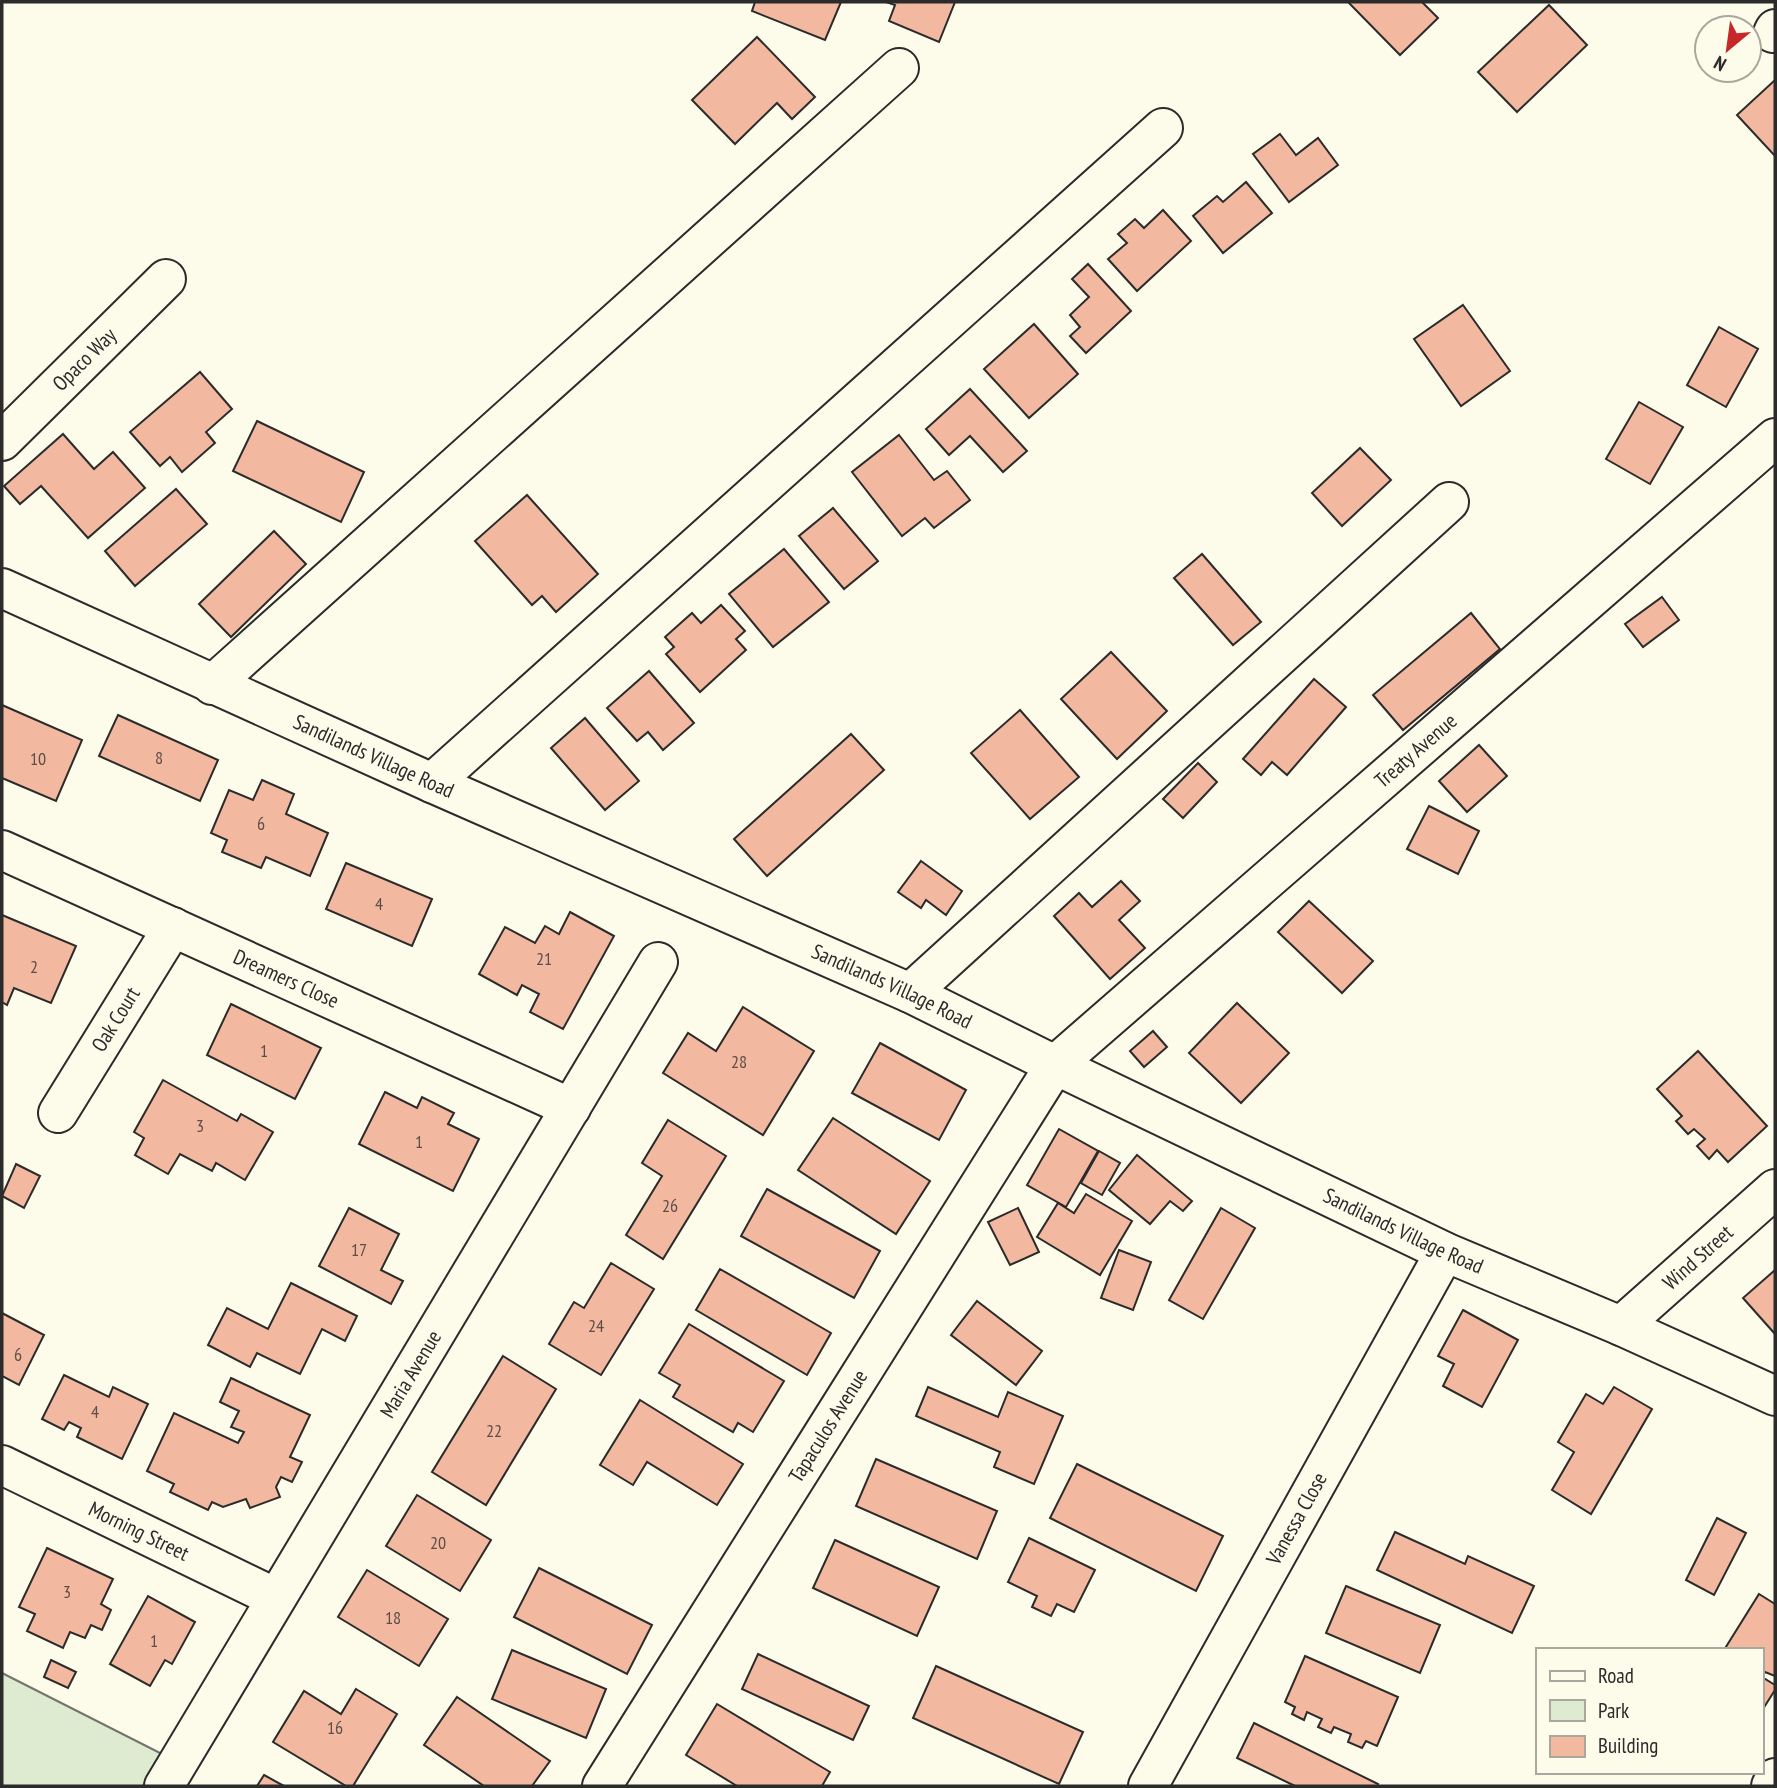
<svg xmlns="http://www.w3.org/2000/svg" width="1777" height="1788" font-family="'PT Sans Narrow',sans-serif">
<rect width="100%" height="100%" fill="#fdfbea"/>
<polygon fill="#deebd1" stroke="#74746e" stroke-width="2" points="2,1673 162,1754 143,1786 2,1786"/>
<g fill="#f2b8a0" stroke="#2b2b2b" stroke-width="2">
<polygon points="755,2 841,2 825,40 752,11"/>
<polygon points="886,2 955,2 939,42 889,21 895,5"/>
<polygon points="1348,2 1422,2 1438,18 1400,55"/>
<polygon points="1549,5 1587,45 1517,112 1478,72"/>
<polygon points="757,37 815,97 792,119 777,103 735,144 692,100"/>
<polygon points="1775,80 1775,156 1737,115"/>
<polygon points="1280,134 1296,155 1318,138 1338,165 1289,202 1253,154"/>
<polygon points="1246,182 1272,213 1223,253 1193,216 1217,196 1223,202"/>
<polygon points="1163,210 1191,241 1137,291 1108,259 1127,243 1118,234 1135,219 1144,228"/>
<polygon points="1088,264 1131,311 1086,353 1070,336 1080,327 1070,315 1089,297 1072,279"/>
<polygon points="1463,305 1510,371 1461,406 1414,339"/>
<polygon points="1034,324 1078,374 1029,418 984,369"/>
<polygon points="1719,327 1758,349 1726,407 1687,385"/>
<polygon points="200,372 232,409 206,432 215,443 182,472 170,457 160,466 130,432"/>
<polygon points="970,389 1027,451 1003,472 970,436 949,455 926,429"/>
<polygon points="1639,402 1683,427 1650,484 1606,459"/>
<polygon points="257,421 364,472 341,522 233,471"/>
<polygon points="63,434 94,469 113,452 145,488 88,538 41,486 20,504 4,486"/>
<polygon points="899,435 934,480 947,471 970,500 934,528 925,518 902,536 852,472"/>
<polygon points="1360,448 1391,480 1342,526 1312,493"/>
<polygon points="176,489 207,524 135,586 105,551"/>
<polygon points="527,495 598,574 556,612 542,596 532,605 475,541"/>
<polygon points="833,508 878,561 844,589 799,536"/>
<polygon points="274,531 306,564 231,637 199,604"/>
<polygon points="784,549 829,602 773,647 729,594"/>
<polygon points="1202,554 1261,622 1233,645 1174,578"/>
<polygon points="1662,597 1679,620 1643,647 1625,624"/>
<polygon points="721,605 745,631 736,639 746,650 700,692 666,654 674,647 665,637 692,613 701,623"/>
<polygon points="1471,613 1500,649 1403,730 1373,695"/>
<polygon points="1111,652 1167,711 1117,759 1061,699"/>
<polygon points="649,671 694,723 663,750 648,732 637,741 607,708"/>
<polygon points="1314,679 1346,707 1287,775 1272,762 1261,775 1243,759"/>
<polygon points="2,705 82,740 56,801 2,778"/>
<polygon points="1020,710 1079,777 1030,819 971,753"/>
<polygon points="118,715 218,760 200,801 99,756"/>
<polygon points="585,718 639,781 605,810 551,748"/>
<polygon points="851,734 884,770 767,876 734,839"/>
<polygon points="1479,745 1507,776 1467,812 1439,781"/>
<polygon points="1198,763 1217,782 1183,818 1163,799"/>
<polygon points="262,780 294,794 286,814 328,833 310,876 266,857 261,868 222,852 227,840 211,833 229,790 253,800"/>
<polygon points="1429,806 1479,831 1458,874 1407,849"/>
<polygon points="921,861 962,891 946,915 926,900 921,908 898,892"/>
<polygon points="346,863 432,899 412,946 326,909"/>
<polygon points="1121,881 1140,901 1119,920 1145,948 1110,979 1054,916 1079,893 1092,907"/>
<polygon points="1309,901 1373,961 1342,993 1278,932"/>
<polygon points="570,912 614,936 563,1029 530,1012 539,994 522,985 517,995 479,974 505,927 535,943 545,926 559,934"/>
<polygon points="2,915 76,946 51,1003 14,988 7,1005 2,1002"/>
<polygon points="1237,1003 1289,1053 1241,1103 1189,1053"/>
<polygon points="231,1004 321,1048 295,1099 207,1055"/>
<polygon points="743,1007 814,1051 763,1135 663,1073 688,1033 716,1051"/>
<polygon points="1153,1031 1167,1047 1144,1067 1130,1051"/>
<polygon points="880,1043 966,1090 939,1140 852,1093"/>
<polygon points="1698,1051 1767,1126 1728,1162 1717,1150 1709,1159 1697,1146 1705,1139 1694,1129 1688,1134 1676,1121 1682,1116 1657,1089"/>
<polygon points="163,1080 237,1121 241,1114 273,1132 245,1180 216,1163 212,1171 180,1154 168,1174 135,1155 144,1138 134,1132"/>
<polygon points="385,1092 417,1108 422,1097 454,1113 448,1124 479,1139 453,1191 359,1144"/>
<polygon points="833,1118 930,1181 896,1234 798,1170"/>
<polygon points="668,1120 726,1156 663,1259 626,1235 662,1176 642,1163"/>
<polygon points="1059,1129 1098,1151 1066,1207 1027,1185"/>
<polygon points="1099,1151 1120,1163 1102,1195 1081,1183"/>
<polygon points="1137,1155 1192,1201 1183,1211 1170,1201 1150,1224 1109,1190"/>
<polygon points="16,1164 40,1176 24,1208 2,1196"/>
<polygon points="767,1189 880,1251 854,1298 741,1236"/>
<polygon points="1086,1194 1132,1221 1100,1275 1037,1237 1058,1203 1074,1213"/>
<polygon points="349,1208 399,1234 381,1270 403,1281 391,1304 319,1266"/>
<polygon points="1018,1208 1039,1252 1010,1265 988,1222"/>
<polygon points="1221,1208 1255,1228 1203,1319 1169,1300"/>
<polygon points="1119,1250 1151,1262 1133,1310 1101,1298"/>
<polygon points="611,1263 654,1289 601,1375 549,1344 574,1302 584,1308"/>
<polygon points="720,1269 831,1333 807,1375 696,1310"/>
<polygon points="1775,1270 1775,1334 1743,1298"/>
<polygon points="291,1283 357,1316 345,1341 322,1329 300,1374 257,1353 250,1367 208,1345 227,1308 268,1329"/>
<polygon points="977,1301 1042,1351 1016,1385 951,1335"/>
<polygon points="1463,1310 1518,1340 1482,1407 1443,1386 1454,1364 1438,1356"/>
<polygon points="2,1313 44,1335 19,1385 2,1376"/>
<polygon points="689,1324 784,1381 753,1432 738,1423 733,1432 673,1397 680,1385 659,1373"/>
<polygon points="503,1356 556,1389 486,1505 432,1472"/>
<polygon points="64,1375 109,1397 113,1387 148,1404 122,1459 77,1437 81,1428 69,1422 64,1430 42,1419"/>
<polygon points="231,1378 310,1415 290,1457 302,1462 292,1482 281,1477 276,1487 280,1497 250,1508 246,1499 223,1507 212,1502 208,1510 170,1492 174,1484 147,1471 174,1413 238,1443 244,1432 231,1427 239,1411 220,1402"/>
<polygon points="928,1387 998,1417 1008,1392 1063,1416 1034,1484 994,1467 1000,1452 916,1416"/>
<polygon points="1614,1387 1652,1409 1591,1514 1552,1490 1574,1452 1558,1442 1586,1394 1603,1404"/>
<polygon points="640,1400 743,1464 717,1505 647,1462 633,1485 600,1465"/>
<polygon points="876,1459 997,1511 977,1559 856,1506"/>
<polygon points="1077,1464 1223,1536 1196,1591 1050,1518"/>
<polygon points="417,1495 491,1540 460,1591 386,1546"/>
<polygon points="1717,1518 1746,1533 1714,1595 1686,1580"/>
<polygon points="1395,1532 1465,1564 1468,1556 1534,1586 1512,1633 1377,1570"/>
<polygon points="1029,1538 1095,1570 1074,1612 1057,1604 1051,1616 1032,1607 1037,1596 1008,1582"/>
<polygon points="835,1540 939,1587 917,1636 813,1588"/>
<polygon points="47,1548 113,1579 101,1604 111,1610 102,1630 91,1625 85,1638 70,1632 63,1648 27,1631 35,1614 19,1607"/>
<polygon points="539,1568 652,1625 627,1674 514,1617"/>
<polygon points="367,1570 448,1619 419,1666 338,1617"/>
<polygon points="1346,1586 1440,1625 1420,1673 1326,1633"/>
<polygon points="1759,1594 1775,1604 1775,1676 1765,1672 1762,1677 1775,1685 1775,1690 1761,1712 1761,1650 1724,1650"/>
<polygon points="148,1596 195,1622 172,1664 165,1660 150,1686 110,1664"/>
<polygon points="512,1650 606,1689 586,1738 492,1699"/>
<polygon points="758,1654 869,1706 853,1740 742,1689"/>
<polygon points="1305,1656 1398,1697 1377,1746 1366,1741 1362,1748 1348,1742 1351,1734 1334,1727 1331,1733 1318,1727 1322,1719 1307,1712 1304,1720 1292,1714 1295,1707 1285,1702"/>
<polygon points="51,1660 76,1672 68,1688 44,1677"/>
<polygon points="936,1666 1083,1732 1059,1784 913,1718"/>
<polygon points="356,1689 397,1714 353,1786 346,1786 273,1742 304,1691 341,1714"/>
<polygon points="457,1697 550,1761 532,1786 484,1786 424,1745"/>
<polygon points="717,1704 830,1772 822,1786 737,1786 686,1755"/>
<polygon points="1254,1723 1378,1784 1377,1786 1295,1786 1237,1758"/>
<polygon points="264,1775 284,1786 257,1786"/>
</g>
<g fill="none" stroke-linecap="round" stroke-linejoin="round">
<g stroke="#2b2b2b" stroke-width="42">
<g id="minor">
<polyline points="1773,33 1775,29"/>
<path id="s1" d="M2,441l164,-162"/>
<path id="s2" d="M2,588l430,195 478,210 145,72 390,187 176,74 154,70"/>
<polyline points="212,685 899,68"/>
<polyline points="432,783 1163,128"/>
<path id="s3" d="M2,850l569,258"/>
<polyline points="910,993 1449,502"/>
<path id="s4" d="M58,1113l115,-186"/>
<path id="s5" d="M1621,1326l154,-137"/>
<path id="s6" d="M2,1465l274,133"/>
<path id="s7" d="M164,1786l494,-824"/>
<path id="s8" d="M602,1786l453,-721 720,-627"/>
<path id="s9" d="M1148,1786l297,-534"/>
<polyline points="1771,1786 1775,1778"/>
</g>
</g>
<use href="#minor" stroke="#fdfbea" stroke-width="38"/>
</g>
<g text-anchor="middle" stroke-width="5" stroke-linejoin="round" paint-order="stroke">
<g font-size="18" fill="#5d4e48">
<text x="159" y="764">8</text>
<text x="38" y="765">10</text>
<text x="261" y="830">6</text>
<text x="379" y="910">4</text>
<text x="544" y="965">21</text>
<text x="34" y="973">2</text>
<text x="264" y="1057">1</text>
<text x="739" y="1068">28</text>
<text x="200" y="1132">3</text>
<text x="419" y="1148">1</text>
<text x="670" y="1212">26</text>
<text x="359" y="1256">17</text>
<text x="596" y="1332">24</text>
<text x="18" y="1361">6</text>
<text x="95" y="1418">4</text>
<text x="494" y="1437">22</text>
<text x="438" y="1549">20</text>
<text x="67" y="1598">3</text>
<text x="393" y="1624">18</text>
<text x="154" y="1647">1</text>
<text x="335" y="1734">16</text>
</g>
<g font-size="21" fill="#2b2b2b" stroke="#fdfbea">
<text dy="7" stroke="none"><textPath href="#s1" startOffset="116">Opaco Way</textPath></text>
<text dy="7" stroke="none"><textPath href="#s8" startOffset="1330">Treaty Avenue</textPath></text>
<text dy="7" stroke="none"><textPath href="#s2" startOffset="408">Sandilands Village Road</textPath></text>
<text dy="7" stroke="none"><textPath href="#s3" startOffset="312">Dreamers Close</textPath></text>
<text dy="7" stroke="none"><textPath href="#s2" startOffset="975">Sandilands Village Road</textPath></text>
<text dy="7" stroke="none"><textPath href="#s4" startOffset="110">Oak Court</textPath></text>
<text dy="7" stroke="none"><textPath href="#s2" startOffset="1542">Sandilands Village Road</textPath></text>
<text dy="7" stroke="none"><textPath href="#s5" startOffset="103">Wind Street</textPath></text>
<text dy="7" stroke="none"><textPath href="#s7" startOffset="480">Maria Avenue</textPath></text>
<text dy="7" stroke="none"><textPath href="#s8" startOffset="425">Tapaculos Avenue</textPath></text>
<text dy="7" stroke="none"><textPath href="#s9" startOffset="306">Vanessa Close</textPath></text>
<text dy="7" stroke="none"><textPath href="#s6" startOffset="152">Morning Street</textPath></text>
</g>
</g>
<rect width="1777" height="1788" fill="none" stroke="#2b2b2b" stroke-width="7"/>
<rect x="1536" y="1648" width="228" height="126" fill="#fdfbea" stroke="#a9a89e" stroke-width="2"/>
<rect x="1550" y="1671" width="35" height="10" fill="#fdfbea" stroke="#a9a89e" stroke-width="2"/>
<text x="1598" y="1683" font-size="21" fill="#2b2b2b">Road</text>
<rect x="1550" y="1700" width="35" height="21" fill="#deebd1" stroke="#a9a89e" stroke-width="2"/>
<text x="1598" y="1718" font-size="21" fill="#2b2b2b">Park</text>
<rect x="1550" y="1736" width="35" height="21" fill="#f2b8a0" stroke="#a9a89e" stroke-width="2"/>
<text x="1598" y="1753" font-size="21" fill="#2b2b2b">Building</text>
<g transform="translate(1728 49) rotate(209)"><circle r="33" fill="#fdfbea" stroke="#a9a89e" stroke-width="2"/>
<path d="M0-5L12 26L0 18L-12 26Z" fill="#c62828"/>
<text y="-10" font-size="19" font-weight="bold" text-anchor="middle" fill="#2b2b2b">N</text>
</g>
</svg>
